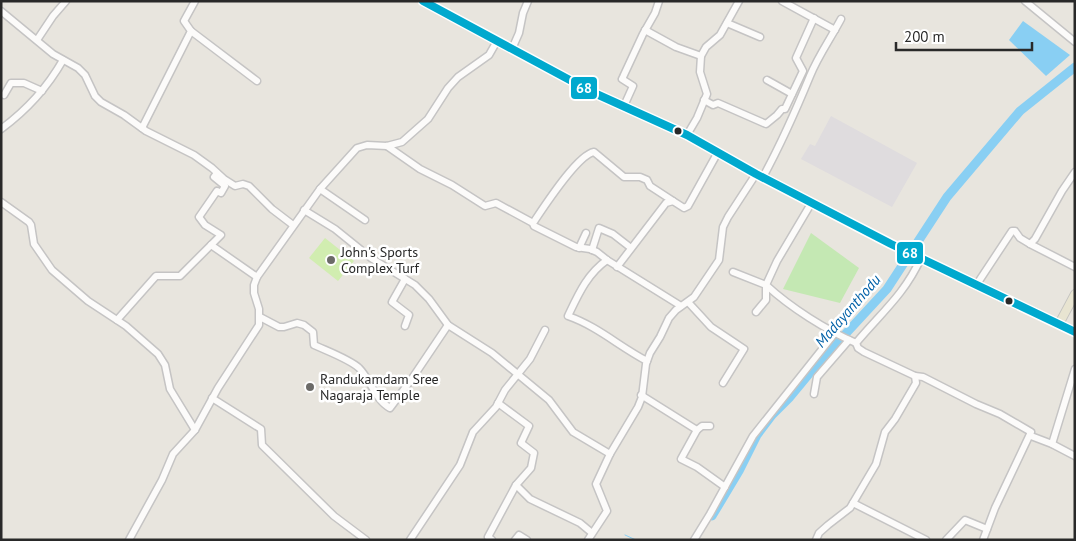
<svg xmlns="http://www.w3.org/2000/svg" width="1076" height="541" font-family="'PT Sans',sans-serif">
<rect width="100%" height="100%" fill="#e8e5de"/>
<polygon fill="#dfdcde" points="831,116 917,163 892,207 801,159 810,144 815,146"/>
<polygon fill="#c4e8b3" points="811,233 859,268 840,303 783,289"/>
<polygon fill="#d1edb0" points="325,238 354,261 338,281 309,258"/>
<polygon fill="#89cff3" points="1023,21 1070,55 1046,76 1009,40"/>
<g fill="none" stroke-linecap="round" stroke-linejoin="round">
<polyline stroke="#89cff3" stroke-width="1" points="625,535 636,540"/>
<polyline stroke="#89cff3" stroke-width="9" points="712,516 739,471 757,435 772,415 790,397 814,368 887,289 947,197 1020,111 1075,67"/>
<g stroke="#c5c4c4" stroke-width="9">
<g id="minor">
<polyline points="782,1 835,30"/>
<polyline points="1025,1 1075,42"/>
<polyline points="1,11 53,54 78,68 85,75 95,96 101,102 124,115 146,131 194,155 212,168 224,179 235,186 243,184 249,186 272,209 293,225"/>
<polyline points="727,23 760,37"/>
<polyline points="645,30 676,47 701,56"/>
<polyline points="191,31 257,81"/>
<polyline points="37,40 53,16 66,1"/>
<polyline points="512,49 519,33 523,13 528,1"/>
<polyline points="767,80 792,94"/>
<polyline points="4,95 11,83 24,83 42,91"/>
<polyline points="704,100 713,105 718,103 766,124 777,115 782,109 785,109 803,71 796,58 814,18"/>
<polyline points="624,106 633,86 622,79 623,77 643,34 655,13 659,1"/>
<polyline points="142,128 191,31 184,21 195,1"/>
<path d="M1,129c26,-19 46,-41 62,-69"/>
<polyline points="687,135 697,118 707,94 700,72 701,56 706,47 720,35 739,1"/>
<polyline points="387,146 420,169 452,185 485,206 496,203 533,223"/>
<path d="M763,177c18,-33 33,-67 47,-101 8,-20 21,-38 31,-57"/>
<polyline points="320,189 365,220"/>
<path d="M673,201l-23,-15 -3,-6 -7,-3h-16l-30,-25c-17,3 -50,55 -61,71l1,3 42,21 14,2 7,3 10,8 74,46"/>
<polyline points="1,202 29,222 31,225 34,244 52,270 88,301 126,326 158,354 165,365 170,389 195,430"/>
<path d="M812,202l-35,59 -11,24c25,23 60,45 90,58"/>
<polyline points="304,210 335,229 371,258 415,285 429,299 448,325 492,353 549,400 573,432 610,454 596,484 607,511 588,540"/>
<polyline points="1030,244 1075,267"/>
<polyline points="211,245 257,277"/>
<polyline points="579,248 586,233"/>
<polyline points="592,250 599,228 613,234 631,248"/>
<path d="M607,260c-20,14 -29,35 -39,56 29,10 52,31 79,45"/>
<polyline points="617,267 666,203 673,201 684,208 688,206 718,152"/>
<polyline points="733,272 766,285 766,300 756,312"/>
<polyline points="405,279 392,302 409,315 405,326"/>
<polyline points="977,284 1012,231 1015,231 1020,238 1030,244 1035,239 1062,191 1075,172"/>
<polyline points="688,302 711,327 744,349 723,383"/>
<path d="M260,317l19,10h5l13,-4 7,2 9,7 1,13c13,6 35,14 45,23 12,12 16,32 31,40l21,-28 37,-55"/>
<polyline points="117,320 156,276 180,276 221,235 205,225 199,217 217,191 221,193 225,186 214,177 217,173"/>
<polyline points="915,376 923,377 976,404 1000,414 1031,432 995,508 983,540"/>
<polyline points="814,394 817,377 849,340"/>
<polyline points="641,395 692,427 697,430 702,426 710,426"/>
<polyline points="212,398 261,429 262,445 334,516 366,540"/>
<polyline points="697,430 681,459 697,467 725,487"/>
<polyline points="1031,436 1052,444 1075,456"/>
<polyline points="1052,444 1075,369"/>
<polyline points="610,454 638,407 642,397 646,364 650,353 660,337 669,318 676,310 694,297 719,260 723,227 728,217 756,174"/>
<polyline points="516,485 530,499 580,523 592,533"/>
<polyline points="853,503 926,540"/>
<polyline points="129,540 162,480 173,454 195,430 218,388 259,325 259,309 254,293 254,285 257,277 320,189 357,148 367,145 387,146 402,142 428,119 448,88 458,77 489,55 497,41"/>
<polyline points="410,540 460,465 473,432 496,407 505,390 530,359 545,330"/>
<polyline points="492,540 488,537 516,485 531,468 534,453 521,443 529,426 498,403"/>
<polyline points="515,540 519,535 527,540"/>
<polyline points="694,540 710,514 753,436 835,333"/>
<path d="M816,540l3,-7 9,-8 22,-17 26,-44 9,-32 10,-13 21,-36 -1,-7 -51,-24 -6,-4 -2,-5c25,-30 48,-48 65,-85"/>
<polyline points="946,540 965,520 987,529"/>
</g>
</g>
<g stroke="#c4c3c0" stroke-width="10">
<g id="major">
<polyline points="423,1 592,92 687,135 756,174 891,244 1075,332"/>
<polyline points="1059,324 1075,294"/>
</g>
</g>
<use href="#minor" stroke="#fcfbfa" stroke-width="6"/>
<use href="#major" stroke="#e8e4d1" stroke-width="8"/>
<g stroke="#fff" stroke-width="11">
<polyline id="bus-1" points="423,1 592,92 687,135 756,174 891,244 1075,332"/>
</g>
<use href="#bus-1" stroke="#00a9ce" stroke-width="8"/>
</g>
<g fill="#292929" stroke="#fff" stroke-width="2">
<circle cx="678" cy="131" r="4.5"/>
<circle cx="1009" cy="301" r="4.5"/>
</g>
<g fill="#6c6b68" stroke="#fff" stroke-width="2">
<circle cx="331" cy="260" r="5"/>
<circle cx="310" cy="387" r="5"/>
</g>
<g text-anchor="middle" stroke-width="5" stroke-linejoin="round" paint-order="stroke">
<g font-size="14" fill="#292929" stroke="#fff" text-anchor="start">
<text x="341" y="257">John's Sports<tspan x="341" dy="16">Complex Turf</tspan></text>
<text x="320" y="384">Randukamdam Sree<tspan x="320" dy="16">Nagaraja Temple</tspan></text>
</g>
<g font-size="15" font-style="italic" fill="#0060a7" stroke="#fff">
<text transform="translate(848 311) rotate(-49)" y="5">Madayanthodu</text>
</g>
</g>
<g stroke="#fff" stroke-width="2">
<rect x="570" y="76" width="28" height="24" rx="5" fill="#00a9ce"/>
<rect x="896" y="241" width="28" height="24" rx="5" fill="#00a9ce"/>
</g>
<g font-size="14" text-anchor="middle" font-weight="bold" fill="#fff">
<text x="584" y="93">68</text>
<text x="910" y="258">68</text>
</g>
<rect width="1076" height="541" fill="none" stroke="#292929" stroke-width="5"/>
<path d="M896 42v8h136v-8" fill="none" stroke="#292929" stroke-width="2.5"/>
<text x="904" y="42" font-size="15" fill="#292929" stroke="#ffffff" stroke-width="4" paint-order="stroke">200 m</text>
</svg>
